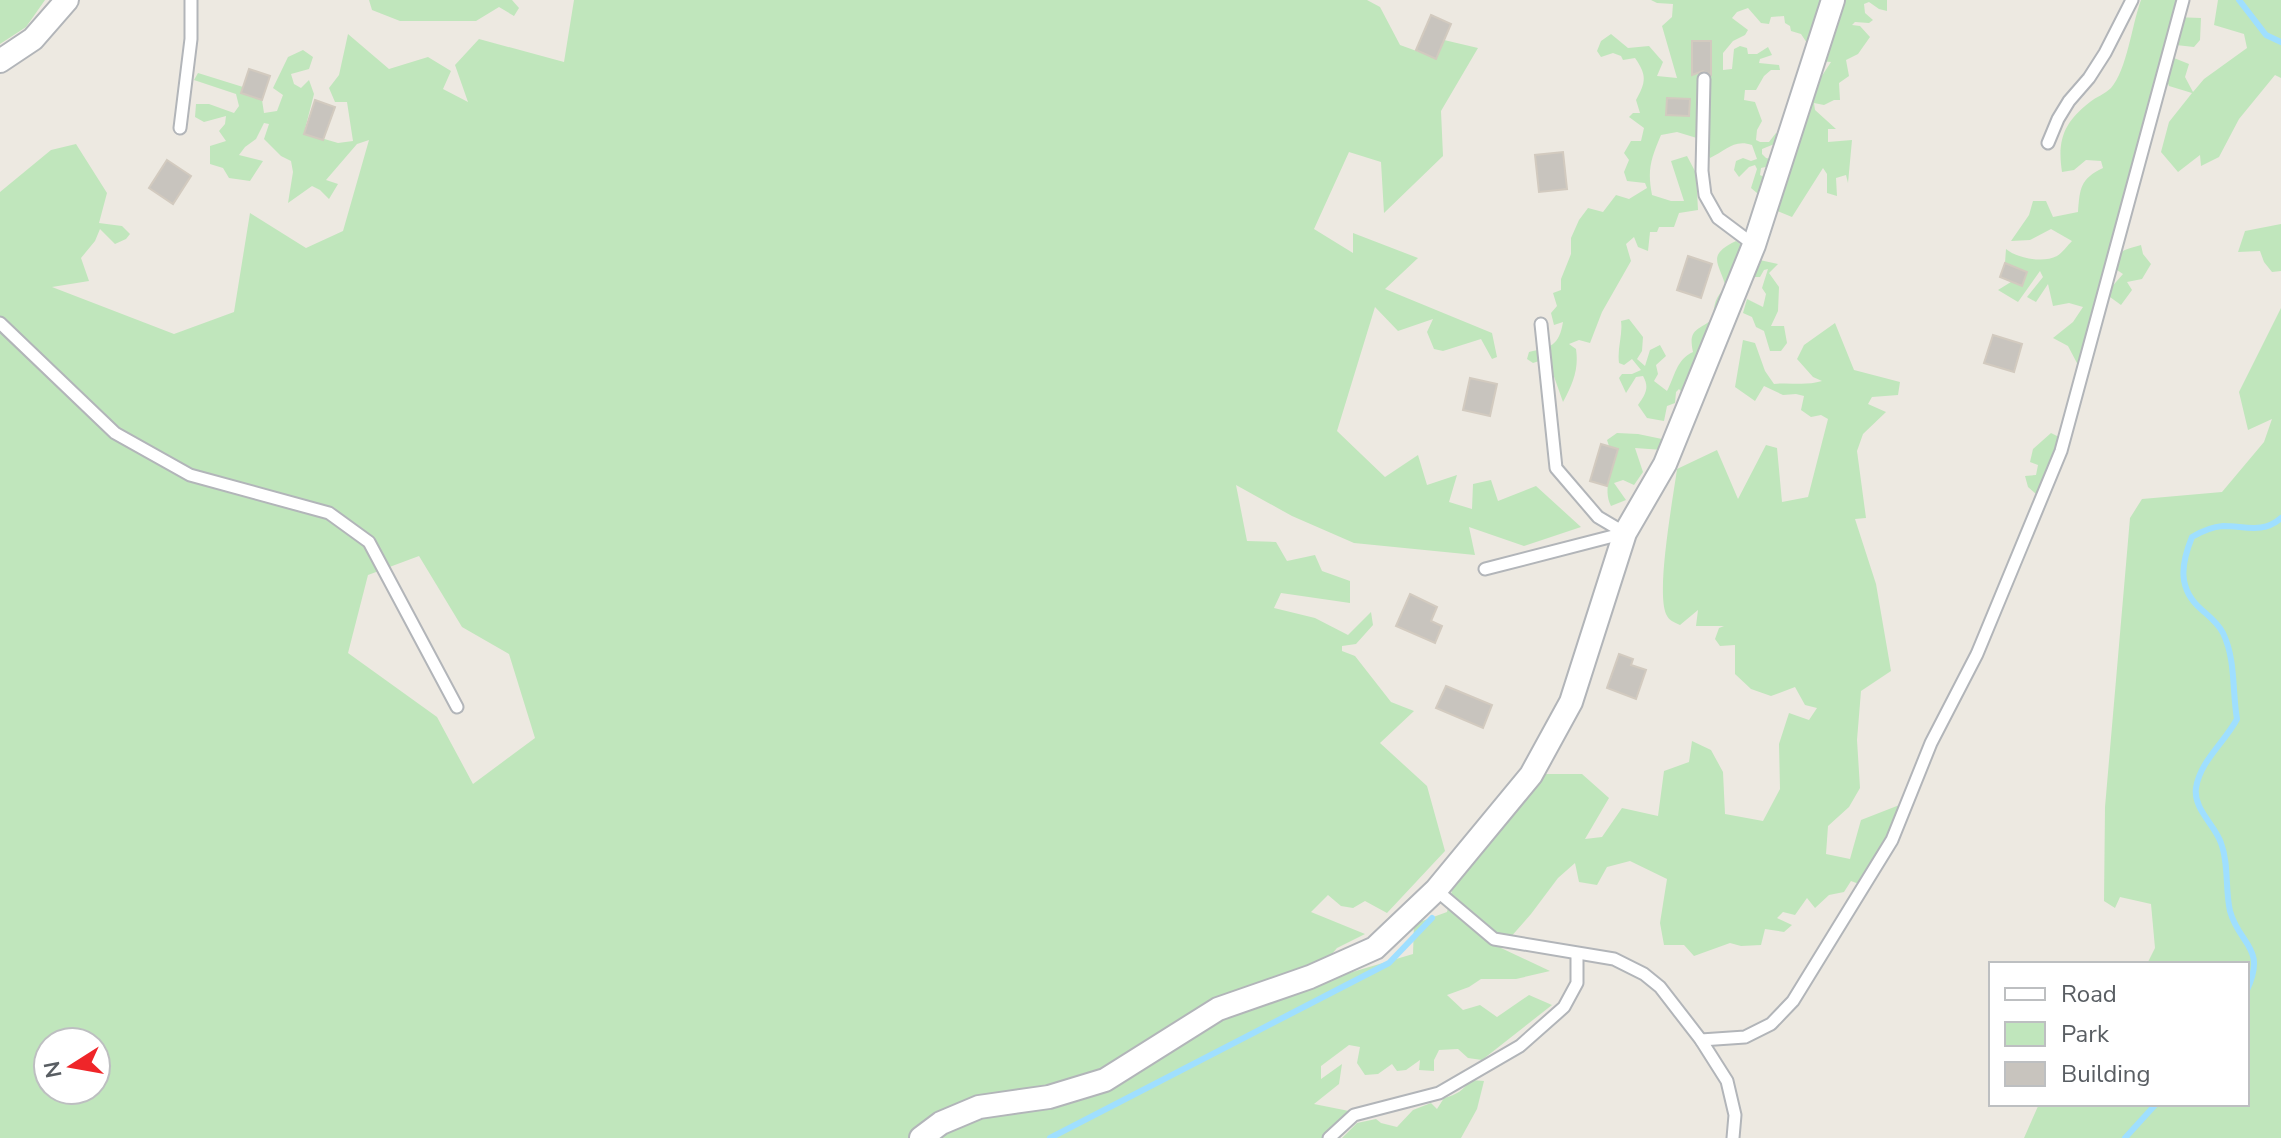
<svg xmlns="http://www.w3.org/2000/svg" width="2281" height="1138" font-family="'Nunito Sans',sans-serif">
<rect width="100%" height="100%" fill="#ede9e1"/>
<g fill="#c0e6bc" fill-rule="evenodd">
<polygon points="0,0 45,0 26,27 0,44"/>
<polygon points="369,0 512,0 519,8 514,16 499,7 476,21 400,21 372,10"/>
<path d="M574,0h793l13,7 20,38 36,13 8,-18 34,8 -37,63 2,45 -59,57 -3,-51 -32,-10 -35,77 39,24v-20l65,25 -33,31 107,44 5,24 -5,2 -11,-20 -38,12 -9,-2 -7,-17 6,-13 -35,12 -23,-24 -38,124 48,46 33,-22 9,30 30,-10 -8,27 23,7 1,-25 18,-4 7,21 38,-15 45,41 -57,19 -55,-19 6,28 -121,-12 -62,-27 -56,-31 11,56 29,1 11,19 28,-6 7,16 28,10v22l-69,-10 -7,15 41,10 33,17 23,-23 2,13 -17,19 -14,2v5l13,5 36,46 23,9 -34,32 47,43 18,65 -58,62 -22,-12 -12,7 -12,-2 -13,-11 -17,17 54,22 -28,14 -12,14 14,14 74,-22 1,-30 33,-12 7,-30 92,-108h36l27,24 -24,41 17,-2 20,-29 36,8 6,-45 25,-9 3,-21 19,9 12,22 2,42 38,7 17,-32 -1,-45 10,-31 20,7 8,-12 -12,-3 -10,-18 -24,9 -20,-7 -16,-15v-29l-15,1 -5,-7 4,-11 5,-2h-28l2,-16 -18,15c-6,-3 -11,-4 -14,-11 -10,-24 7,-115 11,-145l40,-19 21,49 28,-54 11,3 5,54 26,-5 20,-78 -7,-4 -10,2 -10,-7 3,-14 -8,-2 -13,1 -19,-9 -9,15 -20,-14 8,-47 12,3 10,28 9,13c16,-2 32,2 48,-3l-9,-4 -16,-18 7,-14 31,-22 19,47 46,12 -2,13 -26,2 -4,7 18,8 -23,22 -6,17 9,67 -11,1 21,65 15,87 -30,20 -4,49 3,48 -11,19 -21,19 -2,28 24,5 11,-39 41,-16 -12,34 -31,46 -8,-3 -7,11 -15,3 -14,13 -8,-10 -12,17 -12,-3 -6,6 15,7 -8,7 -19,-3 -4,16 -20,1 -11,-3 -36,13 -10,-11h-20l-4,-22 7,-44 -37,-18 -23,6 -10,18 -18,-3 -4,-19 -17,15 -27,36 -30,34 49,23 -34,8h-35l-12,8 -22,8 16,15 17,-5 17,12 32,-22 23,10 -70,55 -14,-2 -10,-9 -19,1 -5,10v11l-15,-1 1,-10 -14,10 -9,1 -5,-7 -14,10 -13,1 -8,-12 3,-16 -11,-2 -28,21v13l21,-15 -3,20 -25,20 35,7 -27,27h-1322v-946l51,-42 25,-6 31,49 -8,30 23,3 8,8 -4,5 -11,5 -15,-15 -5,12 -14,17 8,23 -37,6 122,47 60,-22 16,-99 56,35 37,-17 26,-91 -12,4 -31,36 12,4 -9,15 -9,-9 -8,-4 -24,17 5,-31 -2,-11 -10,-5 -17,-17 5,-15 -5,-1 -8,16 -11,8 -6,8 24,6 -13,20 -21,-3 -6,-10 -13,-4v-18l16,-5 -7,-10 6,-7 1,-8 -22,6 -9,-5 1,-13h13l25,9 5,-7 -3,-12 -42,-14 4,-7 45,14 -2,6 21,7 2,13 13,-2 6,-16 -10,-7 15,-31 15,-7 10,7 -4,12 -18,5 3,10 7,4 8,-8 5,14 -10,39 34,10 15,-2 -6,-39h-12l-6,-14 10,-13 9,-41 41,35 39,-12 23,14 -8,18 25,13 -13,-37 24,-26 85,23zM419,556l43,71 47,27 26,84 -62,46 -36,-67 -89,-64 20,-78zM48,1042h48v48h-48z"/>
<path d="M1651,0h236v11l-8,-2 -10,-7 -5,2 1,9 8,7 -4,3 -14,-1 -3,3 8,1 10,11 -12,17 -12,6 3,16 -10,7 1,17h-6l-10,5 -10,-2 1,7 21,19h-8v13l24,-2 -4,43 -2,-8 -10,3 1,18 -10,-3v-19l-4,-6 -31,49 -17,-7 37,-119 19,-29 -12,-1 -18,-27 -10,-3 -1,-5 -5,-3 -1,-7 -13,1 -2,7 -8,-1 -13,-15 -11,4 -5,6 16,12 -3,5 -12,6 -10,12v17l9,-1 2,-20 6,-3 7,2 1,6h9l11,-7 4,8 -12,4 -1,4 20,2 1,5h-9l-7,6 -8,14h-11l-1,10 11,2 7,19 -5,9 -1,10 4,2h9l7,-9 8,7 -22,9v5l4,4 11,2 -3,5 -13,3 -1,7 10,5 -3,9 -10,4 -6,-5 6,-19 -2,-4 -6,2 -10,10 -5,-7 2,-9 7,-3 8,3 6,-2 -5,-14c-19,-6 -26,6 -42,13l-3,-5 3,-11 -33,-10 -16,3c-10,24 -14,34 -9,60l19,6h13l-13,-40 16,-5 9,17 2,37 -19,3 -5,14h-15l-2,5h-7l-2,19 -10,-4 -4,-10 -8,7 5,17 -29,51 -12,31 -11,-3 -10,4 7,5c3,20 -3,35 -13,53l-12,-34 -9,-8 -9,3 -6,-4 2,-7c22,-5 30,-6 34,-30l-9,3 -3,-12 6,-7 -4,-13 8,-3v-11l10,-25v-16l8,-18 9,-12 15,4 13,-17 13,4 18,-11 -2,-5 -18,-2 -3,-9 5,-12 -5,-7 7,-12h10l3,-13 -15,-11 4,-4h7l-4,-13c10,-18 11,-25 -1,-42l-12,2 -2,-4 -8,-3 -12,4 -4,-6 4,-10 10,-7 17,14 21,-2 14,16 -6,14 20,2 -15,-52 10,-9 1,-13 -16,-1z"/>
<path d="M2141,0h37l-4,17 27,1 -1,22 -6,7 -18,-2 -7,11 20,8 -4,13 8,15 11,-13 43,-31 -3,-14 -30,-9 4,-25h63v78l-6,-3 -36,44 -20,38 -18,9 -1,-11 -22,17 -17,-20 8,-30 23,-29 -23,-7 -5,-12 -86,291 -10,-19 -15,-8 20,-16 10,-15 -14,-4 -16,3 -5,-22 -12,18 -9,-5 16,-20 -3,-6 -22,31 -20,-12 29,-18 -22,-9 1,-14c12,10 38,14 51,7 5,-3 11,-11 15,-15l-21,-12 -21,11 -19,1 18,-26 4,-14h13l7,16 25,-5c2,-24 2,-33 25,-44l-2,-7 -15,-1 -12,10 -12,2c-5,-32 2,-50 28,-70 6,-5 15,-8 21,-14 16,-18 21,-64 30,-88z"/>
<polygon points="2281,224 2281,271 2272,272 2264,262 2260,251 2238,252 2245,231"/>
<path d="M1736,241l11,8 -61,148 -7,-8 -3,3 -1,11 -8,3 -3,15 -17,-3 -9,-13c7,-10 12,-17 5,-29l-7,1 -10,16 -7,-15 3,-4h10l9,-4 -9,-11 -8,6 -5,-2c-2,-15 4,-28 2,-42l8,-2 14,18 -1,14 -5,8 8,7 5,-16 10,-5 6,11 -10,9 2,9 -4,7 13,10c8,-15 9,-31 26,-39 -5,-23 4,-21 20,-33 1,-14 2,-23 13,-31 -6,-25 -21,-32 10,-47z"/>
<path d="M2141,245l2,9 8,10 -9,15 -15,3 5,8 -11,15 -11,-8 -1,-7 14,-16 -6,-4c0,-21 7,-20 24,-25z"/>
<polygon points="1755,259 1778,264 1769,273 1779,287 1778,311 1771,326 1784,326 1787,343 1781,351 1770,351 1764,331 1756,327 1752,317 1743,313 1747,299 1763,307 1766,294 1762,288 1768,269 1764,270 1760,277 1754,277"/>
<polygon points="2281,308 2281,1138 2024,1138 2039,1104 2247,1104 2247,964 2147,964 2155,948 2151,904 2120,897 2115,908 2104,901 2105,807 2130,518 2142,499 2222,492 2264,442 2272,419 2248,430 2239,392"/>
<path d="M1617,433l21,1 24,5 1,11 -28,-2 8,24 -9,13 -11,-5 -9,3 12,17 -15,6c-9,-18 2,-38 7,-56l-9,-4 -2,-6z"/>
<polygon points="2051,433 2059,437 2056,452 2036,494 2028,487 2025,476 2036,475 2038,465 2030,462 2033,449"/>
<path d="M1471,1080l13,1 -7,28 -16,29h-119l15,-15 19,-4 5,4 16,4 16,-17 18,-7 6,6 7,-11c13,-3 19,-8 27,-18z"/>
</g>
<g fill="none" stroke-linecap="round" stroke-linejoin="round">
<g stroke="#9fdfff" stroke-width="6">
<polyline points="2239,0 2266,35 2281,42"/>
<path d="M2247,990c20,-43 -8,-45 -17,-79 -5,-22 -1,-47 -9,-68 -6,-18 -28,-34 -25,-55 4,-27 29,-46 41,-69 -5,-28 -1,-59 -14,-86 -5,-10 -13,-16 -21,-23 -25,-21 -21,-46 -10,-73 10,-6 19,-10 31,-11 22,0 40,8 58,-8"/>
<polyline points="1050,1138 1389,963 1432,918"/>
<polyline points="2125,1138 2156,1104"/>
</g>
</g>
<g fill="#c8c4be" stroke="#d2cabf" stroke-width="2">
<polygon points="1431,15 1451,24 1436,59 1416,50"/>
<polygon points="1692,41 1711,41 1711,75 1703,71 1692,75"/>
<polygon points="249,69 270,76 262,100 241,93"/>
<polygon points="1667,98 1690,99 1689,116 1666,115"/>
<polygon points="315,100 335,107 323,140 304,134"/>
<polygon points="1563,152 1567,189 1539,192 1535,155"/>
<polygon points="167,160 191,176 173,204 149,188"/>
<polygon points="1688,256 1712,264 1701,298 1677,290"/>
<polygon points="2005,263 2027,272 2022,286 2000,277"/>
<polygon points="1993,335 2022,344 2014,372 1984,363"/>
<polygon points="1470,378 1497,384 1490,416 1463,410"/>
<polygon points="1601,444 1618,449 1607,486 1590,481"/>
<polygon points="1410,594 1437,607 1431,621 1442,626 1435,643 1396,626"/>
<polygon points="1619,654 1633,659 1631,665 1646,670 1636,699 1607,688"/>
<polygon points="1446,686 1492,705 1483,728 1436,708"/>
</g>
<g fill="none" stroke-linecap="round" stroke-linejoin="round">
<g stroke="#b2b5b9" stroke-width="15">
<g id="lane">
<polyline points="1704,79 1702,171 1705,195 1718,218 1754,245"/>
<polyline points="180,128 191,39 191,0"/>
<polyline points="2048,143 2058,119 2069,101 2089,78 2105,53 2132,0"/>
<polyline points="0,323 115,433 190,475 329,513 369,542 457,707"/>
<polyline points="1541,324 1556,468 1598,517 1625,533"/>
<polyline points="1485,569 1625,533"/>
<polyline points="1436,890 1494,939 1614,959 1644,974 1660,987 1701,1040 1727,1081 1735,1115 1733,1138"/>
<polyline points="1701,1040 1745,1037 1771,1024 1793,1001 1892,840 1931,743 1977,654 2061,451 2183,0"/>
<polyline points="1329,1138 1354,1115 1439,1093 1520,1046 1564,1007 1577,983 1577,954"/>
</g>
</g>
<g stroke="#b2b5b9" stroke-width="26">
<g id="street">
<polyline points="0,61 33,39 67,0"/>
<polyline points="921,1138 941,1123 979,1107 1049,1097 1105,1080 1218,1009 1310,977 1375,948 1436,890 1531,775 1571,702 1625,533 1665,464 1754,245 1833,0"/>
</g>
</g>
<use href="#lane" stroke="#fff" stroke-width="11"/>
<use href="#street" stroke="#fff" stroke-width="22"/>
</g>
<rect x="1989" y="962" width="260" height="144" fill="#ffffff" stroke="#bdbfc1" stroke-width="2"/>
<rect x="2005" y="988" width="40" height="12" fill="#ffffff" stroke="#bdbfc1" stroke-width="2"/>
<text x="2061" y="1002" font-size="24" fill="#595e63">Road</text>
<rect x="2005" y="1022" width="40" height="24" fill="#c0e6bc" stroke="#bdbfc1" stroke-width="2"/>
<text x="2061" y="1042" font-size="24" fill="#595e63">Park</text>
<rect x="2005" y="1062" width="40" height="24" fill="#c8c4be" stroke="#bdbfc1" stroke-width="2"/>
<text x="2061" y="1082" font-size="24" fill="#595e63">Building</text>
<g transform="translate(72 1066) rotate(259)"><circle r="38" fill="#ffffff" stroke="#bdbfc1" stroke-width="2"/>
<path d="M0-6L14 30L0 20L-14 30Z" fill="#ef2529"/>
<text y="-12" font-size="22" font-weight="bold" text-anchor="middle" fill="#595e63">N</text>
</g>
</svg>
